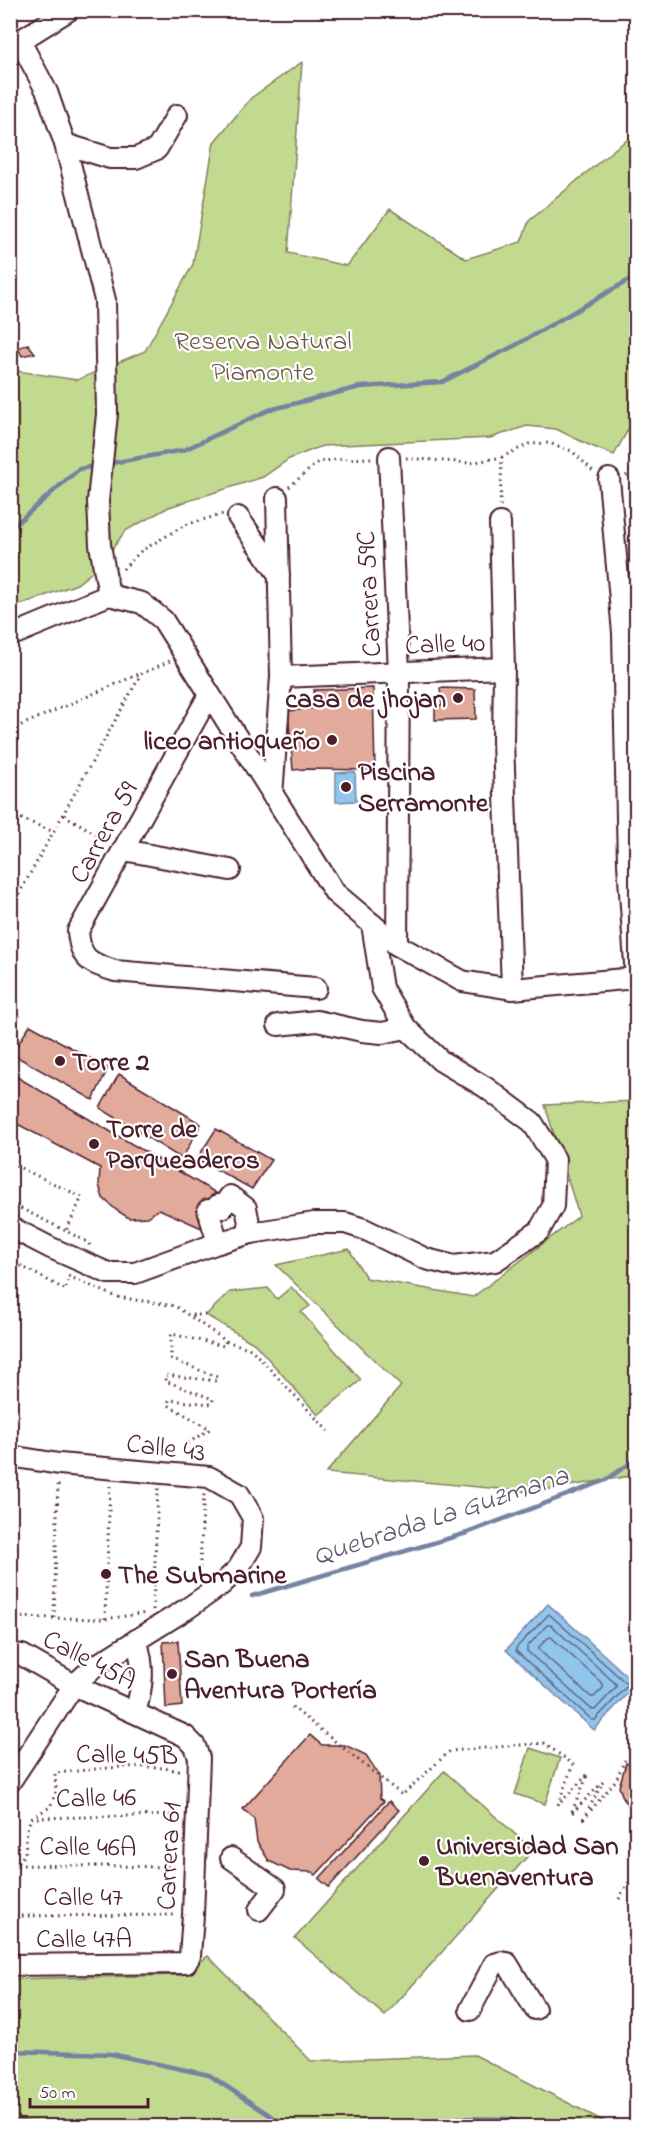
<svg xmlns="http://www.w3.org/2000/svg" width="647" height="2137" font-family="'Indie Flower',sans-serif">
<rect width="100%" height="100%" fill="#fff"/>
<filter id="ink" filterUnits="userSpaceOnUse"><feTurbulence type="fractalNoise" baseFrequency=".0167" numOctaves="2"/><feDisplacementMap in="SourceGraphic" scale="12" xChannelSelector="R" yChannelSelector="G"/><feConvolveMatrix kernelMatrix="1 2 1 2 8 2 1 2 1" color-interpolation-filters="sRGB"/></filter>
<g filter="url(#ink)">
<g fill="#c2da90" stroke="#867c5e" stroke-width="1.5">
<polygon points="302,62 288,253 347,266 390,209 466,259 521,242 529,221 617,147 636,134 636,415 614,455 589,445 556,429 527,426 490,438 322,446 289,459 263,477 169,507 125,531 101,565 77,584 11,608 11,370 77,380 145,351 193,264 214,142 251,98"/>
<polygon points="636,1101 636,1475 532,1492 326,1473 401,1386 276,1265 349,1249 366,1278 473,1297 579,1216 545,1105"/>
<polygon points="291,1287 310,1306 301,1312 361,1380 318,1415 255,1344 206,1315 230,1292 268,1288 277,1299"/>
<polygon points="530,1748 560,1758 545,1804 515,1794"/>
<polygon points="444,1771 533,1850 385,2016 295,1938"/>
<polygon points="208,1956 311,2061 475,2055 613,2126 56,2126 11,2119 10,1979 182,1975"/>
</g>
<g fill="#90c6ee" stroke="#7483a0" stroke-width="1.5">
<polygon points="355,772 356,801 336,802 336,773"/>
<polygon points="548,1604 636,1684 594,1730 506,1650"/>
</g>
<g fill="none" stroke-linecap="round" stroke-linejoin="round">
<g stroke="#666279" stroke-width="1.5">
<polygon points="549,1614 627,1684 626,1687 595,1720 592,1720 516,1651 516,1648"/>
<polygon points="547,1625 551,1625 616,1684 616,1687 595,1710 591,1709 527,1651 527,1647"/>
<polygon points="551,1637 603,1684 603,1688 594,1697 591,1697 539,1650 539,1647 548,1638"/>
</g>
<g stroke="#7483a0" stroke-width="4.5">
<polyline points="106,464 184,450 269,410 360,387 442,382 516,345 636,276"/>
<polyline points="10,529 79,469 95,466"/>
<polyline points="252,1596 467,1533 606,1480 636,1459"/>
<polyline points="10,2051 111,2054 209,2075 286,2126"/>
<polyline points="444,2126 459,2118 509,2119 532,2126"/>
</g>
</g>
<g fill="#e2aa9b" stroke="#4a1f2b" stroke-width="1.5">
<polygon points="28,344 35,353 22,356 18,348"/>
<polygon points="373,688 375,770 306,769 293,770 288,711 315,708 314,690"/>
<polygon points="440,688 475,689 476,719 435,720 435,706 442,706"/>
<polygon points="10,1012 19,1017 10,1033"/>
<polygon points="30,1025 108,1068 93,1100 12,1054"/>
<polygon points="10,1073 223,1197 204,1229 159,1209 148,1217 129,1218 116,1210 103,1198 99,1185 100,1168 10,1120"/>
<polygon points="119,1074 201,1124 182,1159 100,1108"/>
<polygon points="216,1129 271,1160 252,1189 197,1159"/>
<polygon points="178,1641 182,1706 166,1708 163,1642"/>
<polygon points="310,1735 322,1745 345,1745 366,1755 379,1775 380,1798 384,1801 316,1875 312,1872 290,1871 269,1861 257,1842 254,1819 243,1809"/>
<polygon points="626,1763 636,1767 636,1813 624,1800 619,1787"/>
<polygon points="389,1801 399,1810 329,1887 319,1879"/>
</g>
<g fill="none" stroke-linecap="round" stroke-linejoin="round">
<g stroke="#4a1f2b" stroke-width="24">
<g id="minor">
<polyline points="20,41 47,92 65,144 105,300 107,414 98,501 100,545 109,595"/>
<polyline points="10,47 69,10"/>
<polyline points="65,144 110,158 136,158 157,149 177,115"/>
<polyline points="389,457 399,672 397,945"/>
<polyline points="609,479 623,633 628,864 636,978"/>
<polyline points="238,517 279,575"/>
<polyline points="500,523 504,668 503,741 512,989"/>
<polyline points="10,636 109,595 142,603 163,620 335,893 397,945 462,981 512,989 636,978"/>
<polyline points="281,677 504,668"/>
<path d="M209,695l-131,236c2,28 11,32 37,40l201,17"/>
<polyline points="272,795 281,677 277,498"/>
<polyline points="124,850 230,870"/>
<polyline points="278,1025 317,1021 362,1031 382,1033 406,1028"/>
<polyline points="218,1205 222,1208 230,1196 246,1208 251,1233"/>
<polyline points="208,1210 218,1243"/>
<polyline points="10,1227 51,1248 108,1273 135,1273 215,1244 251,1233 314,1223 345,1223 364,1229 426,1259 454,1266 495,1261 539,1231 553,1206 555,1159 532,1122 485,1087 441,1061 406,1028 382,988 372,924"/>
<polyline points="10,1456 59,1464 209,1477 239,1494 253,1518 251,1547 238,1569 221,1585 188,1608 95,1666 74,1685 10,1782"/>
<polyline points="10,1653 22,1655 74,1685 185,1736 195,1746 199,1758 193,1915 190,1956 186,1963 10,1965"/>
<path d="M135,1712c8,-25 10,-47 1,-72"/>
<polyline points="231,1858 275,1889 259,1910"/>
<polyline points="470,2010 494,1964 501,1962 507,1963 535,2009"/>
</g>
</g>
<g stroke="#4a1f2b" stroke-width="3" stroke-dasharray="1.5 4.5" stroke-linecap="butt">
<polyline points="10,81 20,78"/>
<polyline points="406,458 470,463 502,457 529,444 549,443 572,451 595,473"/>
<polyline points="626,476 636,465"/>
<polyline points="289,487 318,462 340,459 372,458"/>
<polyline points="500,506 502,457"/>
<polyline points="123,569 141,551 185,525 223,514"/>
<polyline points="10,730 139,674"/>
<polyline points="10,814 54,832"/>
<polyline points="64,815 110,842"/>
<polyline points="10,910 141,674 170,661"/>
<polyline points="10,1163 82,1197 66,1231 89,1243 90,1248"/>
<polyline points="10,1203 66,1231"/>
<polyline points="10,1260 66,1290 68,1276 117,1297 175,1306 226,1341 224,1346 171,1334 171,1359 217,1377 216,1381 166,1375 165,1381 213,1399 212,1404 169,1400 168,1405 210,1429 185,1445 182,1457"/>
<polyline points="192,1315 206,1315"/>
<polyline points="226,1341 251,1349 328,1431"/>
<polyline points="199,1580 204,1493"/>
<polyline points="153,1610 158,1488"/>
<polyline points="10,1617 105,1619 146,1613"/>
<polyline points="54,1618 58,1482"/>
<polyline points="105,1619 110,1486"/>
<polyline points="292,1707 402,1795 450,1751 544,1743 573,1764 558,1805 588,1774 571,1814 603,1782 582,1821 616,1780 625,1760"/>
<polyline points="31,1818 181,1815"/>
<polyline points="17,1865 179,1867"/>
<path d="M10,1871l15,-17 2,-25 4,-11 19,-11 6,-15 -1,-19c39,-3 90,-12 128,-1"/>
<polyline points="619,1899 636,1870"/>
<polyline points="10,1916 176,1915"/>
</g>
<use href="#minor" stroke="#fff" stroke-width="20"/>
</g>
</g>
<g fill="#4a1f2b" stroke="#fff" stroke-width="2">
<circle cx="458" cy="698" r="6"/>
<circle cx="332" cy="740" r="6"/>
<circle cx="346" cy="787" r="6"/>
<circle cx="60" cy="1061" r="6"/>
<circle cx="94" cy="1144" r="6"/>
<circle cx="106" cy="1574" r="6"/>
<circle cx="172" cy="1674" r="6"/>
<circle cx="424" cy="1861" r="6"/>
</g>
<g text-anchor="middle" stroke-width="4.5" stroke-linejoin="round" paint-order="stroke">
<g font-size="27" fill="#6e5749" stroke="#fff">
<text x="263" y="349">Reserva Natural<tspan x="263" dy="31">Piamonte</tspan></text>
</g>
<g font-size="27" fill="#4a1f2b" stroke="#fff">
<text transform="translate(368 594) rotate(-93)" y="9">Carrera 59C</text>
<text transform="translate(445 643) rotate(-2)" y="9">Calle 40</text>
<text transform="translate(103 832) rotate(-61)" y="9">Carrera 59</text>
<text transform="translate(166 1447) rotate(7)" y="9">Calle 43</text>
<text transform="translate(90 1659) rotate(27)" y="9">Calle 45A</text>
<text transform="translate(127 1754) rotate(1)" y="9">Calle 45B</text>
<text transform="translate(96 1797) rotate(-1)" y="9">Calle 46</text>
<text transform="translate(88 1846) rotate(1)" y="9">Calle 46A</text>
<text transform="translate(168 1856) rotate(-87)" y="9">Carrera 61</text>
<text x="83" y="1905">Calle 47</text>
<text x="84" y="1947">Calle 47A</text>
</g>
<g font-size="27" font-weight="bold" fill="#4a1f2b" stroke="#fff" text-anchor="start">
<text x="446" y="707" text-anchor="end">casa de jhojan</text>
<text x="320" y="749" text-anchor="end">liceo antioqueño</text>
<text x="358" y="780">Piscina<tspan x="358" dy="31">Serramonte</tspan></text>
<text x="72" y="1070">Torre 2</text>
<text x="106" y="1137">Torre de<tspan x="106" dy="31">Parqueaderos</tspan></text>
<text x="118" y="1583">The Submarine</text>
<text x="184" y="1667">San Buena<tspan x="184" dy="31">Aventura Portería</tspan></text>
<text x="436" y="1854">Universidad San<tspan x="436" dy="31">Buenaventura</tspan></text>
</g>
<g font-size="28" font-style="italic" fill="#62596f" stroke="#fff">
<text transform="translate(440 1514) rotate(-18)" y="10">Quebrada La Guzmana</text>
</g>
</g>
<rect width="647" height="2137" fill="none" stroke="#fff" stroke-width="36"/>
<rect x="18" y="18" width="611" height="2101" fill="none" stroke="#4a1f2b" stroke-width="2" filter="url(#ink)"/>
<path d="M30 2098v9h118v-9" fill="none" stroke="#4a1f2b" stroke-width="3"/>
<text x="39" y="2098" font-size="18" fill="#4a1f2b" stroke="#ffffff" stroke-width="4.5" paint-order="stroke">50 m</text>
</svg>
